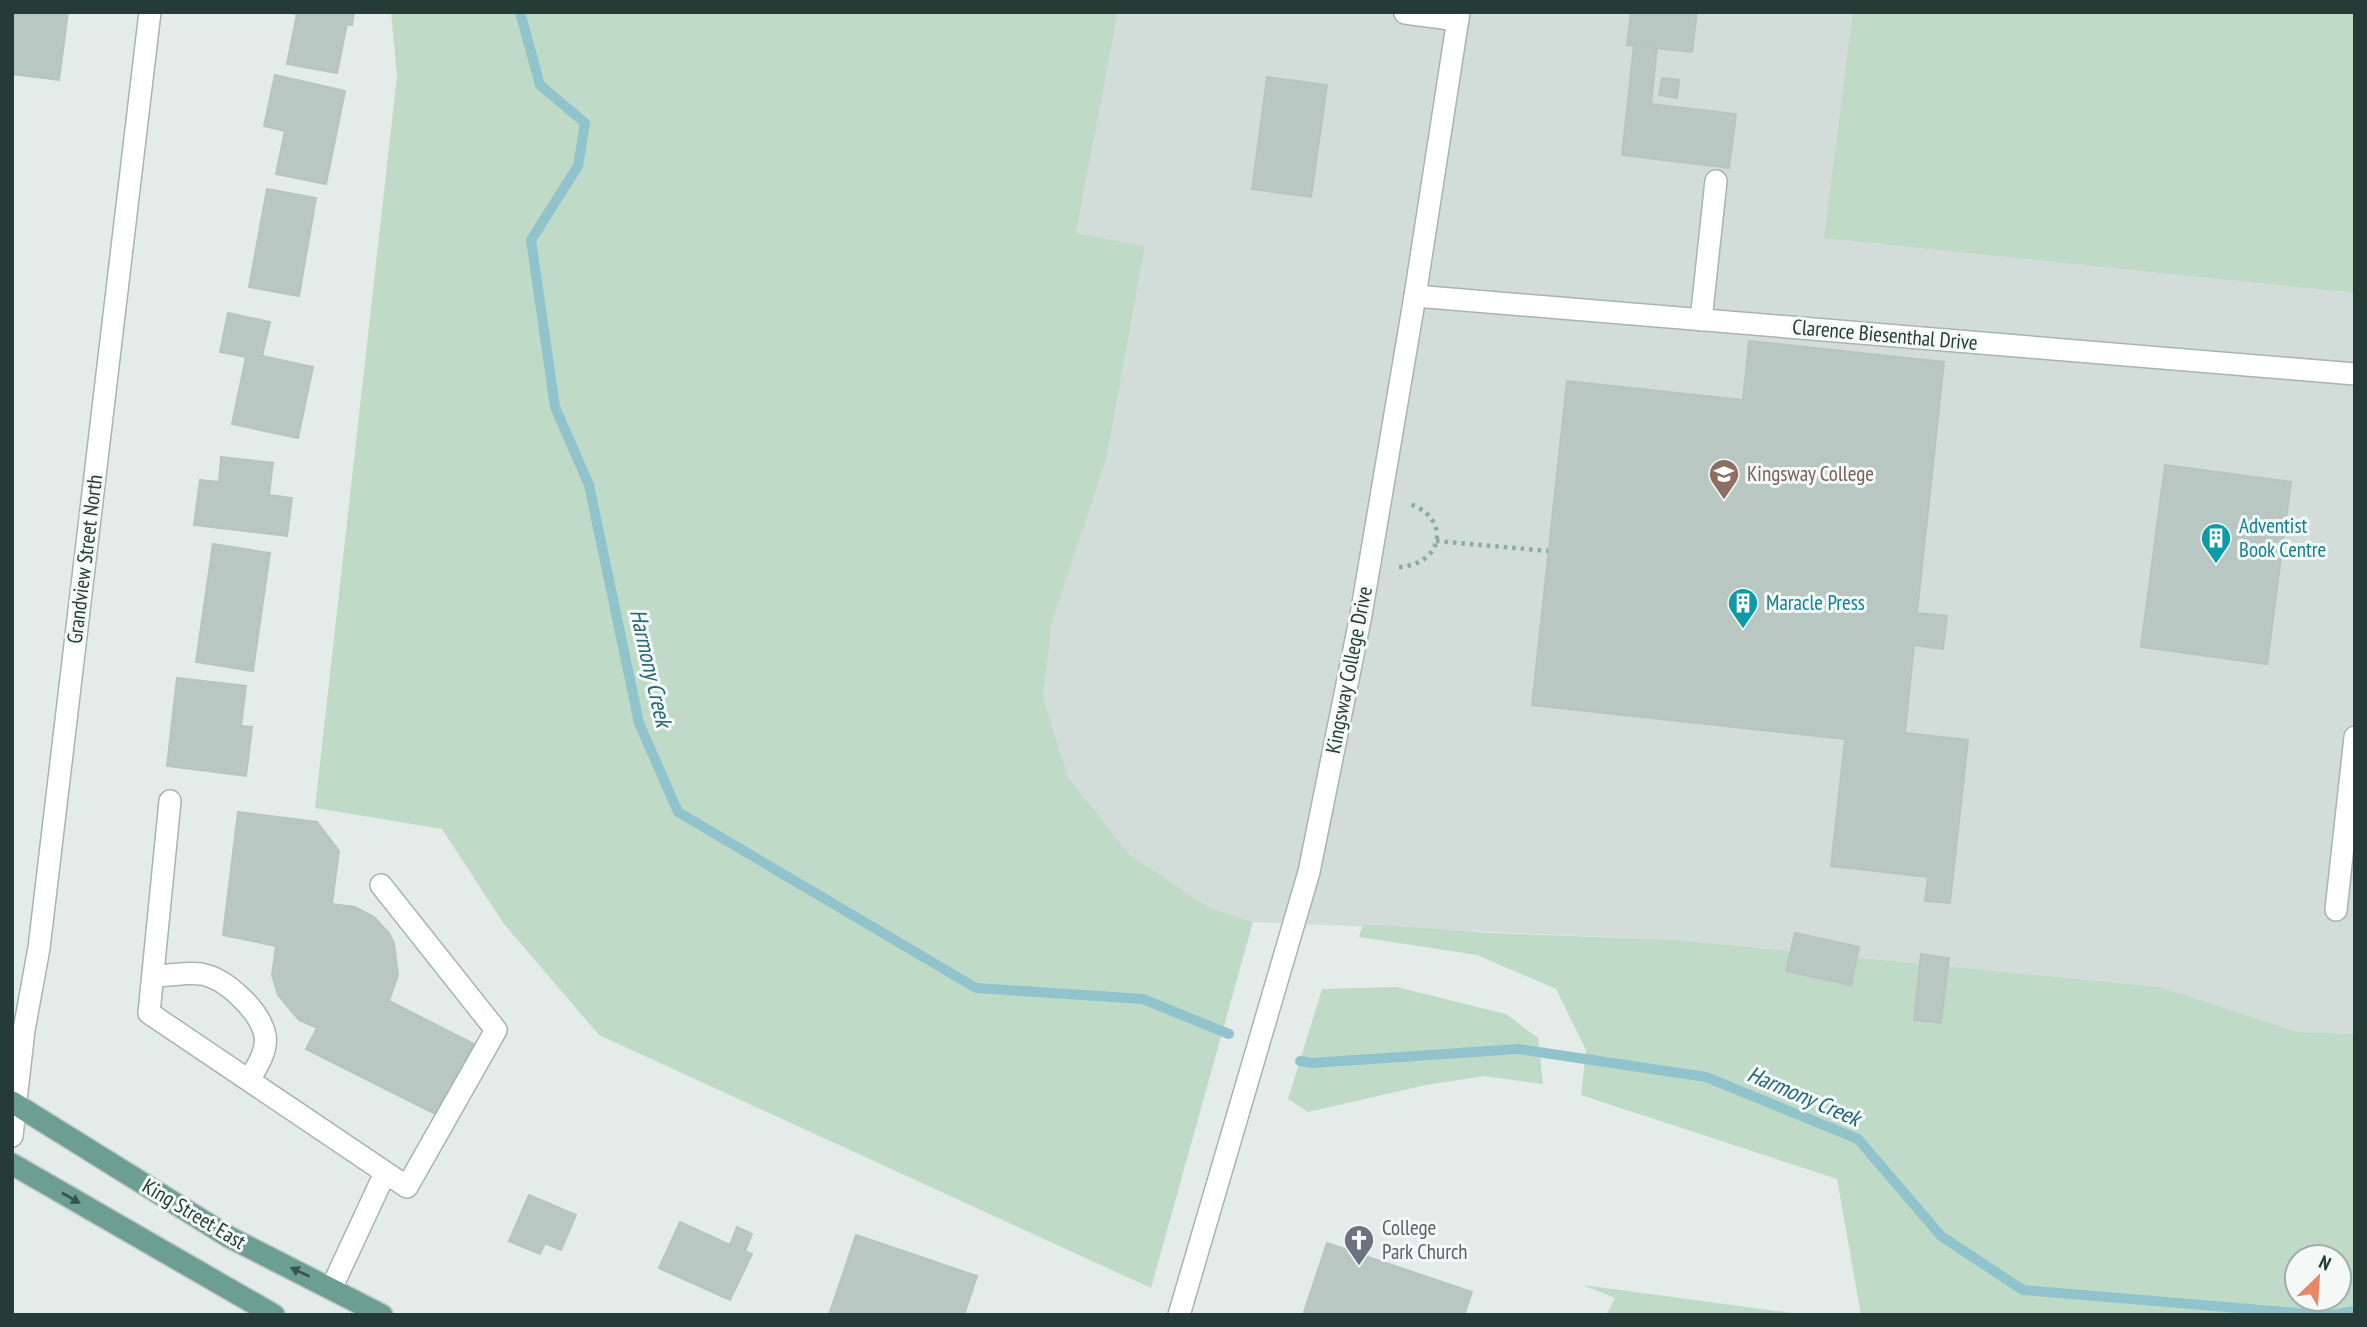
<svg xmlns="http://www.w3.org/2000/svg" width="2367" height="1327" font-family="'PT Sans Narrow',sans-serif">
<rect width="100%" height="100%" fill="#e4ece9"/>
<polygon fill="#d2dcd8" points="1118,12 2355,12 2355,1034 2299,1032 2160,987 1678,940 1253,922 1208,907 1129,854 1068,777 1043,697 1052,623 1107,456 1145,246 1076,233"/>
<g fill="#bfdbc7" fill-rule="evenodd">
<polygon points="391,12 1118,12 1076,233 1145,246 1107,456 1052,623 1043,697 1068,777 1129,854 1208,907 1253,922 1151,1288 599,1035 504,924 442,829 315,808 397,76"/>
<polygon points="1853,12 2355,12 2355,293 1824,238"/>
<path d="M1363,924l129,9 186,7 482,47 139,45 56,2v281h-494l-24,-136 -256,-84 5,-45 -30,-61 -79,-34 -118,-18zM2297,1257h42v42h-42z"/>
<polygon points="1397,987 1506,1014 1538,1038 1543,1084 1484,1076 1426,1085 1308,1112 1288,1099 1322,989"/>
<polygon points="1583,1285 1807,1315 1606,1315 1615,1298"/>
</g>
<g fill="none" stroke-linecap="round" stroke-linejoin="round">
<g stroke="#91c3cc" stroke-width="10">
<polyline points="520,12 540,85 585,123 578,166 531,240 555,407 589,485 639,723 678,812 976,988 1143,999 1229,1034"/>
<polyline points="1300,1061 1312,1063 1518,1049 1706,1077 1858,1139 1941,1236 2023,1290 2321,1315"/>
<polyline points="2329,1315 2355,1311"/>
</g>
</g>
<g fill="#b9c7c2" stroke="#b7c5bf" stroke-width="2">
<polygon points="19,12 68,12 59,80 12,74 12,13"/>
<polygon points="287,12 354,12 352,25 347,24 337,73 287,64 297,14"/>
<polygon points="1631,12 1697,12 1692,52 1627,45"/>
<polygon points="1634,45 1657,48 1651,104 1736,114 1729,168 1622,155"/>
<polygon points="275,75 345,91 326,184 276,174 285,131 264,126"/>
<polygon points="1267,77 1327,85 1311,197 1252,189"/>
<polygon points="1662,78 1679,80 1677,98 1659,95"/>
<polygon points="267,189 316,198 299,296 249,287"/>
<polygon points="228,313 270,322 262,356 313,367 298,438 232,424 246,357 220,352"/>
<polygon points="1749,341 1944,362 1917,613 1947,616 1943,649 1914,645 1905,733 1968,740 1950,903 1925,901 1928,877 1831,866 1845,739 1532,705 1567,381 1743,400"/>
<polygon points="221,457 273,463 269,495 292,498 287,536 194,525 200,480 219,482"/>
<polygon points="2165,465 2291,482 2267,664 2141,647"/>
<polygon points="213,544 270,553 253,671 196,662"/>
<polygon points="177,678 246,686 241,726 252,727 246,776 167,766"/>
<polygon points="238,812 317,822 339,851 332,904 355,907 374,917 389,933 394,943 398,975 389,1001 474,1044 437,1115 306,1049 317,1028 299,1020 278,995 272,975 276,946 223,935"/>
<polygon points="1795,933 1859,947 1851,985 1786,971"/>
<polygon points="1921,954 1949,958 1941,1023 1914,1020"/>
<polygon points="529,1195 576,1215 561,1250 545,1243 540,1254 509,1241"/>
<polygon points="680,1222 730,1245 737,1227 752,1234 745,1251 752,1254 730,1300 659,1268"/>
<polygon points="856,1235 977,1276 964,1315 829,1315"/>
<polygon points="1327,1243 1472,1292 1464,1315 1303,1315"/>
</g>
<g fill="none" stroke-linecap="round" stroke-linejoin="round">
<g stroke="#a7b4b0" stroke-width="24">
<g id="minor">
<polyline points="1405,13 1458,20"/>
<polyline points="1415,296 2355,374"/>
<polyline points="1701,320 1716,181"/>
<polyline points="170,801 149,1013 407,1187 496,1030 381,885"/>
<polyline points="2336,910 2355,737"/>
<path d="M153,976c15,0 33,-4 48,-2 25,4 59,37 64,61 3,16 -9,33 -16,45"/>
<polyline points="12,1136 24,1030 39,948 150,12"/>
<polyline points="332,1287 385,1173"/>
<polyline points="1179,1315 1309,872 1361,615 1415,296 1459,12"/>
</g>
</g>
<g stroke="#c2c8c7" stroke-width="24">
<g id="major">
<polyline points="12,1102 229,1237 382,1315"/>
<polyline points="12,1164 274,1315"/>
</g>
</g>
<g stroke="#87ada1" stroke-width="4.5" stroke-dasharray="3.5 5" stroke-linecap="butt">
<polyline points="1436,541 1548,551"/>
<path d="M1399,567c46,-3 52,-51 8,-64"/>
</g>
<use href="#minor" stroke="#fff" stroke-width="21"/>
<use href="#major" stroke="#6c9e91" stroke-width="21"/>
</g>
<defs><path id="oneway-solid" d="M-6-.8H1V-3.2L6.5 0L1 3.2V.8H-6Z" transform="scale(1.75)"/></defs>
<g fill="#37544d">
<use href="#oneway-solid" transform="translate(71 1198) rotate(30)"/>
<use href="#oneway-solid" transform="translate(300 1272) rotate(-154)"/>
</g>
<defs>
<g id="school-pin" transform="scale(1.575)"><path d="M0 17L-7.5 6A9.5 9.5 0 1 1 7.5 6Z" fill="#8d6e63" stroke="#f4f9f7"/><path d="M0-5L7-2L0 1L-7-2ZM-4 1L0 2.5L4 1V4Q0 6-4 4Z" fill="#fff"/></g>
<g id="building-pin" transform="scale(1.575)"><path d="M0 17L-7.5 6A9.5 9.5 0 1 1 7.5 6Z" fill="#0f9aa8" stroke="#f4f9f7"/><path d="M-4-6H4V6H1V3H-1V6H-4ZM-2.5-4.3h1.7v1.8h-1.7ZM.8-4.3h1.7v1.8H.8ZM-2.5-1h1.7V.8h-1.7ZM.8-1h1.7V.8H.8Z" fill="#fff"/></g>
<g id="church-pin" transform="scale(1.575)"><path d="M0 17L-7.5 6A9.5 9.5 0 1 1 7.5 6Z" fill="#6b7280" stroke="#f4f9f7"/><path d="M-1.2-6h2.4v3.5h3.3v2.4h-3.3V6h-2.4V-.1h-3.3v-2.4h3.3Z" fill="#fff"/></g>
</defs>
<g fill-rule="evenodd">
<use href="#school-pin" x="1724" y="474"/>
<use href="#building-pin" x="2216" y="538"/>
<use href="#building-pin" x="1743" y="603"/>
<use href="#church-pin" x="1359" y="1240"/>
</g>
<g text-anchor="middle" stroke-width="6" stroke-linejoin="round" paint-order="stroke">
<g font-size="21" fill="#253c36" stroke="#f4f9f7">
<text transform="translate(1885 335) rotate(5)" y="7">Clarence Biesenthal Drive</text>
<text transform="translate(85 559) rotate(-83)" y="7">Grandview Street North</text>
<text transform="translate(1349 670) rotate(-79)" y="7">Kingsway College Drive</text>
<text transform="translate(194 1214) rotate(31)" y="7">King Street East</text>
</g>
<g font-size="21" fill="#785e54" stroke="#f4f9f7" text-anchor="start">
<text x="1747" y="481">Kingsway College</text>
</g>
<g font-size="21" fill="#0d838f" stroke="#f4f9f7" text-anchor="start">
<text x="2239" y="533">Adventist<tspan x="2239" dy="24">Book Centre</tspan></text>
<text x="1766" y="610">Maracle Press</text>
</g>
<g font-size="21" fill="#5b616d" stroke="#f4f9f7" text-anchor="start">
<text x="1382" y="1235">College<tspan x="1382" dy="24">Park Church</tspan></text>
</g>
<g font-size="23" font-style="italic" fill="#246674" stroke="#f4f9f7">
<text transform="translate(651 668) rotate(77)" y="8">Harmony Creek</text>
<text transform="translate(1804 1096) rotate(23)" y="8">Harmony Creek</text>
</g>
</g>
<rect width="2367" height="1327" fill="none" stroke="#253c36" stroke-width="28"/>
<g transform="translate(2318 1278) rotate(25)"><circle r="33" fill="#f4f9f7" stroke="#a1adaa" stroke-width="2"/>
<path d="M0-5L12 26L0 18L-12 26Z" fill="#e68768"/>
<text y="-10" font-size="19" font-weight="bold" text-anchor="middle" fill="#253c36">N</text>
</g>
</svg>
